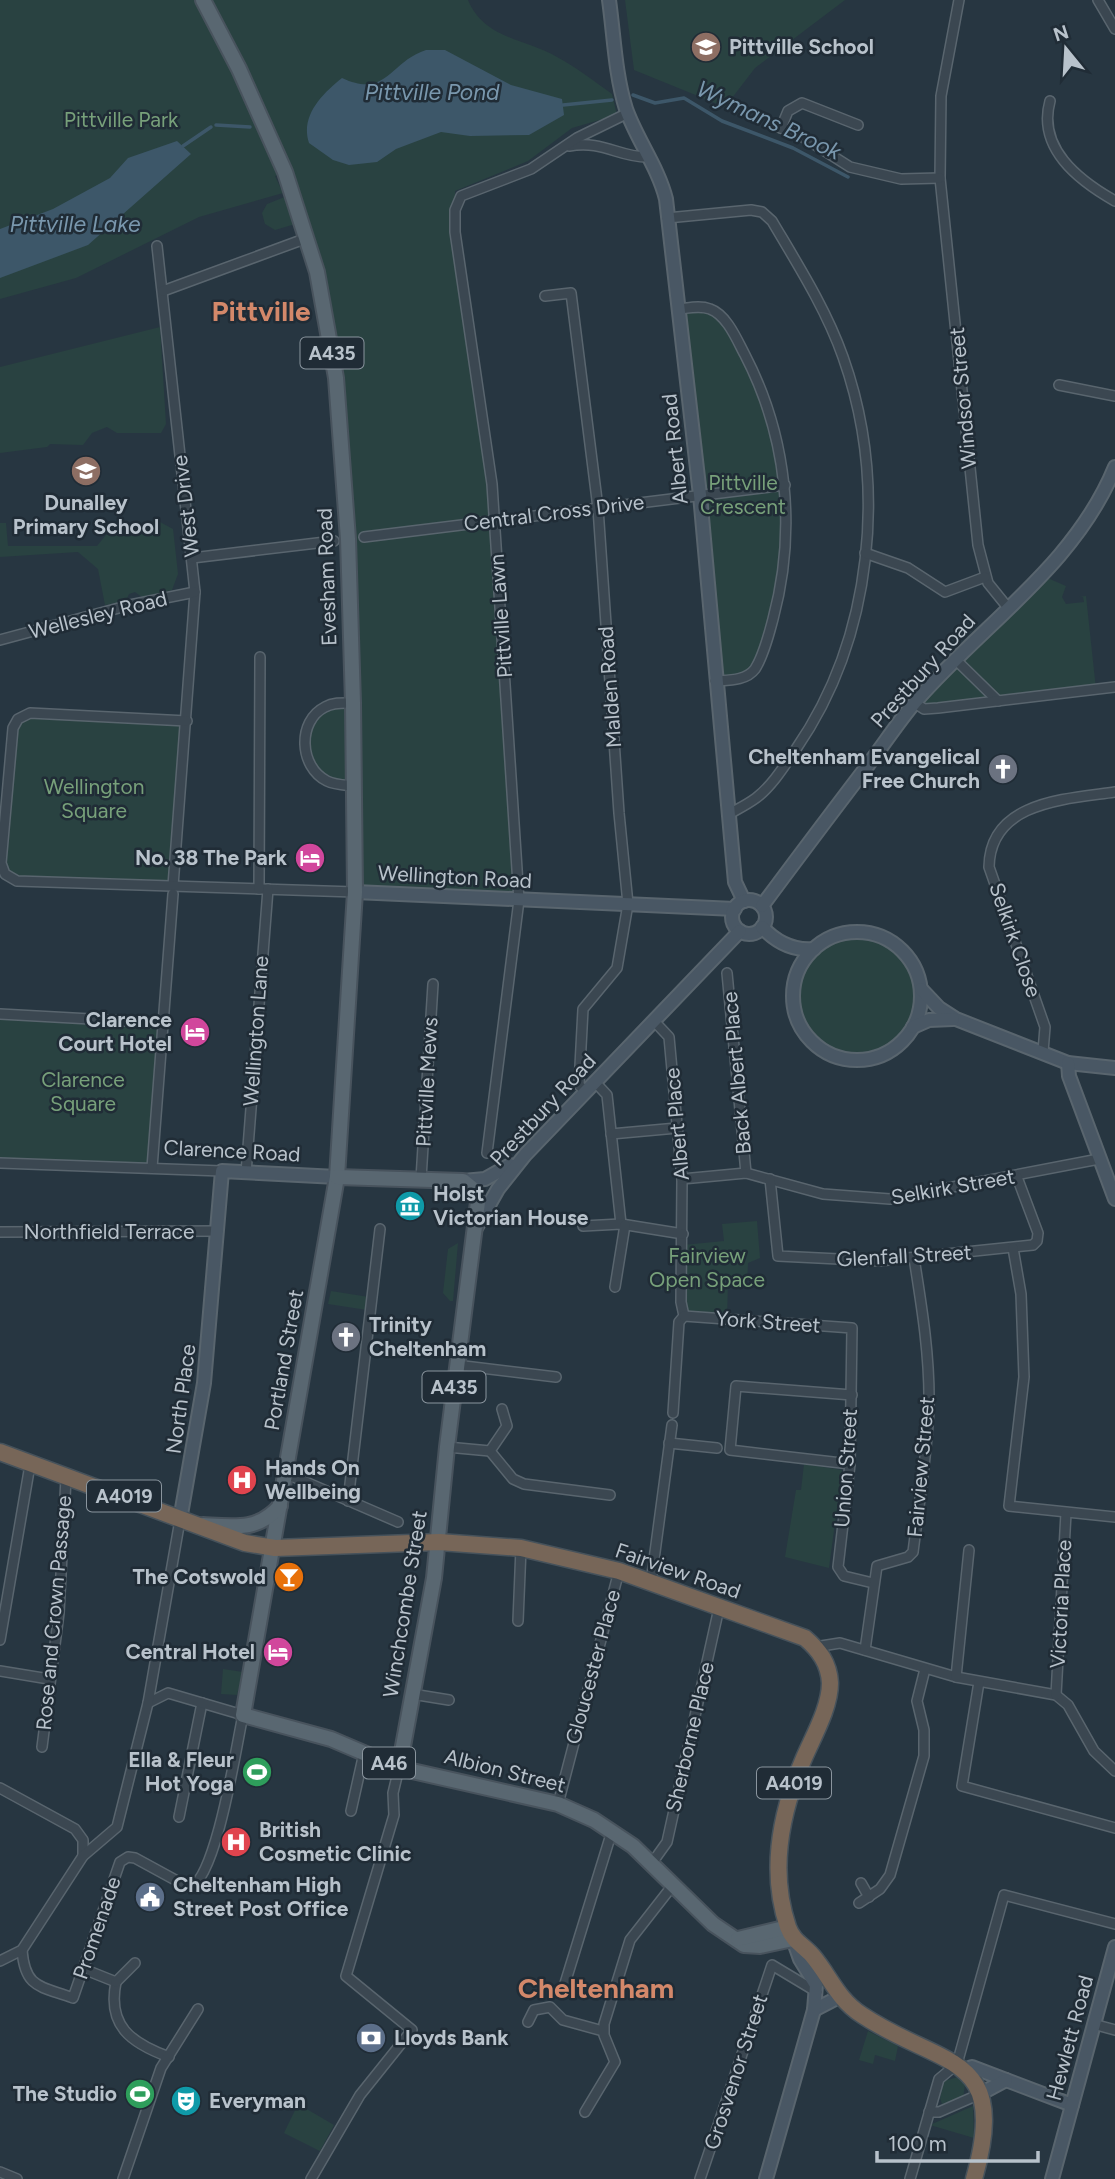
<svg xmlns="http://www.w3.org/2000/svg" width="1115" height="2179" font-family="Figtree,sans-serif">
<rect width="100%" height="100%" fill="#273641"/>
<g fill="#294241">
<path d="M0,0h468c16,39 58,39 89,57 19,10 37,24 55,37l5,21 -45,13 -44,33 -73,30v41l40,288 24,380 -164,-8 -2,-106 -32,-8 -16,-35 13,-32 33,-8 -20,-359 -29,-122 -27,8 -10,-6 -3,-11 5,-9 25,-10 -7,-21 -10,3 8,17 -84,24 -123,61 -76,21z"/>
<polygon points="625,0 845,0 755,68 725,107 634,70"/>
<polygon points="700,307 721,315 770,414 786,522 771,625 750,673 715,681 679,309"/>
<polygon points="160,327 166,424 161,433 117,433 107,427 92,433 83,445 50,444 47,447 0,453 0,367"/>
<polygon points="153,522 160,522 173,529 178,574 172,590 142,597 135,592 129,594 126,601 105,605 98,569 78,552 0,557 0,523 6,523 8,546 97,546 106,535 153,533"/>
<polygon points="1043,576 1066,586 1062,597 1066,604 1084,602 1083,597 1079,597 1086,596 1096,689 938,708 915,703"/>
<polygon points="23,715 187,721 173,886 17,881 2,869 13,728"/>
<circle cx="857" cy="996" r="59"/>
<polygon points="0,1014 163,1023 152,1168 0,1163"/>
<polygon points="757,1221 760,1258 748,1263 747,1284 728,1283 727,1320 684,1316 683,1245 724,1241 722,1224"/>
<polygon points="458,1243 453,1301 450,1301 443,1293 448,1249"/>
<polygon points="331,1291 369,1297 367,1310 328,1304"/>
<polygon points="804,1464 842,1470 829,1568 785,1557 796,1490 801,1490"/>
<polygon points="223,1669 243,1672 237,1695 221,1694"/>
<polygon points="868,2031 898,2046 895,2061 875,2055 873,2064 859,2060"/>
<polygon points="958,2077 965,2085 963,2098 942,2104 940,2098 944,2081"/>
<polygon points="298,2104 334,2125 320,2151 284,2133"/>
<polygon points="973,2106 974,2138 930,2125"/>
</g>
<g fill="#3d5769">
<path d="M426,50h19l66,35 51,14 2,16 -35,20 -59,1 -29,-4 -45,17 -19,13 -28,3 -16,-5 -24,-17c-9,-27 13,-49 33,-65 45,21 47,-16 84,-28z"/>
<polygon points="177,141 191,154 88,245 0,278 0,229 53,209 110,178 128,158"/>
</g>
<g fill="none" stroke-linecap="round" stroke-linejoin="round">
<g stroke="#3d5769" stroke-width="3.5">
<polyline points="633,95 655,103 684,98 722,121 793,148 848,177"/>
<polyline points="563,105 612,100"/>
<polyline points="216,125 250,127"/>
<polyline points="183,146 211,127"/>
</g>
<g stroke="#59656e" stroke-width="12">
<g id="street">
<polyline points="959,0 941,96 940,178 978,545 988,583 1009,609"/>
<polyline points="1098,0 1115,29"/>
<path d="M1050,101c-13,47 28,79 65,100"/>
<polyline points="770,124 798,134 850,167 901,179 940,178"/>
<polyline points="781,128 788,111 802,103 858,125"/>
<path d="M569,146c34,-6 49,11 78,11"/>
<path d="M667,218l84,-8 11,2 10,9c26,44 54,88 71,136 45,127 30,280 -47,392 -11,16 -24,37 -40,49 -8,6 -18,11 -27,16"/>
<polyline points="157,246 195,592 173,886"/>
<polyline points="163,291 307,238"/>
<polyline points="545,296 571,293 598,508 619,813 628,904 617,968 583,1009 579,1085 586,1092"/>
<path d="M679,309c10,-1 21,-4 31,0 17,6 27,31 35,46 42,81 52,175 28,264 -4,15 -9,36 -18,50 -9,12 -27,11 -40,12"/>
<polyline points="1059,385 1115,396"/>
<polyline points="364,537 785,485"/>
<polyline points="865,553 908,568 945,592 985,577"/>
<polyline points="192,558 334,541"/>
<polyline points="0,640 130,605 195,592"/>
<polyline points="955,659 998,701"/>
<path d="M353,703c-9,0 -19,-1 -28,4 -28,14 -26,60 2,74 8,4 18,4 27,5"/>
<polyline points="915,703 924,709 938,708 1115,687"/>
<polyline points="187,721 30,713 18,719 13,728 1,863 5,874 17,881 355,892"/>
<polyline points="259,889 260,657"/>
<polyline points="727,973 746,1173"/>
<polyline points="0,1014 163,1023"/>
<polyline points="654,1021 669,1037 682,1179 681,1302 684,1316 679,1322 673,1413"/>
<path d="M1043,1052l2,-25 -56,-160c1,-66 78,-68 126,-75"/>
<polyline points="595,1082 607,1095 621,1224"/>
<polyline points="611,1134 677,1128"/>
<polyline points="487,1153 519,900 492,484 455,232 455,210 461,196 531,169 577,138 628,113"/>
<polyline points="0,1163 222,1171"/>
<polyline points="152,1168 173,894"/>
<polyline points="246,1173 268,889"/>
<polyline points="421,1179 433,984"/>
<polyline points="682,1179 746,1173 823,1194 890,1199 1099,1159"/>
<polyline points="770,1179 778,1256 879,1261 1033,1245 1037,1241 1038,1233 1017,1177"/>
<polyline points="583,1226 621,1224 683,1234"/>
<polyline points="0,1232 218,1231"/>
<polyline points="1013,1248 1021,1294 1024,1377 1009,1506 1115,1517"/>
<polyline points="615,1287 625,1225"/>
<polyline points="684,1316 852,1328 850,1464 838,1567 844,1576 873,1583"/>
<polyline points="456,1365 556,1377"/>
<polyline points="502,1409 507,1426 490,1451 513,1479 524,1484 610,1495"/>
<polyline points="669,1443 717,1448"/>
<polyline points="447,1447 490,1451"/>
<polyline points="850,1464 730,1450 736,1386 852,1395"/>
<polyline points="287,1474 398,1522"/>
<polyline points="348,1501 380,1229"/>
<polyline points="651,1582 672,1425"/>
<polyline points="518,1621 521,1548"/>
<polyline points="0,1640 30,1465"/>
<polyline points="815,1647 840,1643 956,1677 1056,1695 1068,1705 1094,1751 1115,1771"/>
<path d="M865,1650l12,-84 31,-9 5,-5c6,-48 14,-96 16,-144 1,-51 -7,-100 -15,-150"/>
<polyline points="0,1671 49,1679"/>
<polyline points="956,1677 969,1550"/>
<polyline points="979,1682 962,1786 1115,1828"/>
<polyline points="412,1694 449,1700"/>
<polyline points="1056,1695 1066,1513"/>
<polyline points="42,1747 59,1613 66,1478"/>
<polyline points="0,1788 75,1829 83,1840 83,1856"/>
<polyline points="558,1804 619,1571"/>
<polyline points="351,1811 364,1753"/>
<polyline points="179,1817 202,1703"/>
<polyline points="652,1863 667,1842 719,1608"/>
<polyline points="861,1883 869,1897"/>
<polyline points="859,1903 880,1889 890,1875 924,1756 924,1730 917,1701 925,1669"/>
<path d="M22,1950c3,39 19,36 51,48l47,-136 8,-5 7,1 55,30c27,-12 46,-141 53,-173l-75,-22 -20,10"/>
<polyline points="0,1961 22,1950 83,1856 117,1827 148,1703 180,1520"/>
<path d="M91,1972l25,10c-9,44 15,61 53,75"/>
<polyline points="116,1982 135,1963"/>
<polyline points="562,1993 612,1831"/>
<polyline points="528,2022 534,2010 550,2007 563,2020 603,2031"/>
<polyline points="1093,2024 1115,2030"/>
<polyline points="585,2112 615,2062 604,2035 604,2024 630,1940 673,1885"/>
<polyline points="929,2112 939,2112 980,2094"/>
<polyline points="0,2172 17,2179"/>
<polyline points="123,2179 161,2068 198,2009"/>
<polyline points="311,2179 360,2095 412,2030 346,1976 394,1815 393,1793 399,1768"/>
<polyline points="700,2179 772,1965 817,1992"/>
<polyline points="910,2179 939,2079 957,2064 1004,1895 1115,1924"/>
</g>
</g>
<g stroke="#59656e" stroke-width="16">
<g id="secondary">
<path d="M609,0c5,35 6,74 17,109 11,31 32,58 40,90l34,296 35,387 9,19"/>
<polyline points="355,892 735,909"/>
<circle cx="749" cy="917" r="17"/>
<path d="M762,906c34,-46 68,-91 103,-137 17,-22 33,-47 51,-68 68,-78 159,-136 199,-234"/>
<path d="M762,927c14,15 31,24 52,22"/>
<circle cx="857" cy="996" r="64"/>
<polyline points="921,989 939,1008 956,1019 1068,1063 1115,1068"/>
<polyline points="913,1027 929,1020 953,1019"/>
<polyline points="1068,1063 1069,1076 1115,1199"/>
<polyline points="463,1181 485,1179 510,1165"/>
<polyline points="476,1228 498,1189 525,1155 740,931"/>
<polyline points="180,1520 204,1383 222,1171 337,1177"/>
<polyline points="814,2010 839,1997"/>
<polyline points="964,2070 972,2067 1072,2105"/>
<polyline points="980,2094 1006,2080"/>
<polyline points="766,2179 814,2010 816,1985 800,1959 793,1939"/>
<polyline points="1052,2179 1115,1947"/>
</g>
</g>
<g stroke="#48535d" stroke-width="18">
<g id="primary">
<polyline points="203,0 239,69 285,172 317,272 336,378 348,539 353,703 355,892 337,1177 243,1715 331,1739 399,1768 558,1804 594,1820 633,1846 713,1924 744,1945 760,1946 793,1939"/>
<polyline points="337,1177 463,1181 474,1190 478,1202 447,1447 434,1578 399,1768"/>
<path d="M203,1525c32,2 55,6 77,-19"/>
<polyline points="738,1939 788,1927"/>
</g>
</g>
<g stroke="#46525b" stroke-width="19">
<path id="highway" d="M0,1452l245,91 30,5 164,-6 82,6 98,23 186,67c14,12 24,25 25,45 0,24 -16,52 -26,75 -23,53 -35,113 -16,169 5,14 15,18 24,28 18,21 25,44 50,60 81,54 148,36 112,164"/>
</g>
<use href="#street" stroke="#3b4751" stroke-width="9"/>
<use href="#secondary" stroke="#495764" stroke-width="12"/>
<use href="#primary" stroke="#596771" stroke-width="14"/>
<use href="#highway" stroke="#776658" stroke-width="16"/>
</g>
<defs>
<g id="school-disc" transform="scale(1.575)"><circle r="9.5" fill="#8d6e63" stroke="#202c36"/><path d="M0-5L7-2L0 1L-7-2ZM-4 1L0 2.5L4 1V4Q0 6-4 4Z" fill="#fff"/></g>
<g id="church-disc" transform="scale(1.575)"><circle r="9.5" fill="#6b7280" stroke="#202c36"/><path d="M-1.2-6h2.4v3.5h3.3v2.4h-3.3V6h-2.4V-.1h-3.3v-2.4h3.3Z" fill="#fff"/></g>
<g id="hotel-disc" transform="scale(1.575)"><circle r="9.5" fill="#d1479c" stroke="#202c36"/><path d="M-6-4.5h1.5V1H6V5H4.5V3h-9V5H-6ZM-4 0a1.8 1.8 0 1 1 3.6 0ZM.5 0V-2.5h3Q6-2.5 6 0Z" fill="#fff"/></g>
<g id="museum-disc" transform="scale(1.575)"><circle r="9.5" fill="#0f9aa8" stroke="#202c36"/><path d="M0-6L6-3V-2H-6V-3ZM-5-1h2V3h-2ZM-1-1h2V3h-2ZM3-1h2V3H3ZM-6 4H6V6H-6Z" fill="#fff"/></g>
<g id="hospital-disc" transform="scale(1.575)"><circle r="9.5" fill="#e0444e" stroke="#202c36"/><path d="M-5-5h3v3.5h4V-5h3V5h-3V1.5h-4V5h-3Z" fill="#fff"/></g>
<g id="bar-disc" transform="scale(1.575)"><circle r="9.5" fill="#e8710a" stroke="#202c36"/><path d="M-6-5H6L.8 .8V4.5H3.5V6h-7V4.5H-.8V.8Z" fill="#fff"/></g>
<g id="stadium-disc" transform="scale(1.575)"><circle r="9.5" fill="#2e9e5b" stroke="#202c36"/><path d="M0-5a6.5 5 0 1 0 0 10a6.5 5 0 1 0 0-10ZM-3.5-1.8h7v3.6h-7Z" fill="#fff"/></g>
<g id="civic-disc" transform="scale(1.575)"><circle r="9.5" fill="#5c6f8a" stroke="#202c36"/><path d="M-.6-6.5H3V-4.5H.6V-3L4-1V1h2V6H-6V1h2V-1L-.6-3ZM-1.2 2.5V6h2.4V2.5Z" fill="#fff"/></g>
<g id="bank-disc" transform="scale(1.575)"><circle r="9.5" fill="#5c6f8a" stroke="#202c36"/><path d="M-6-4H6V4H-6ZM0-2.3a2.3 2.3 0 1 0 0 4.6a2.3 2.3 0 1 0 0-4.6Z" fill="#fff"/></g>
<g id="theatre-disc" transform="scale(1.575)"><circle r="9.5" fill="#0f9aa8" stroke="#202c36"/><path d="M-5-5.5Q0-4 5-5.5V0Q5 5 0 6Q-5 5-5 0ZM-3.3-2.5H-1v1.5H-3.3ZM1-2.5H3.3v1.5H1ZM-2.8 1Q0 5.5 2.8 1Z" fill="#fff"/></g>
</defs>
<g fill-rule="evenodd">
<use href="#school-disc" x="706" y="47"/>
<use href="#school-disc" x="86" y="471"/>
<use href="#church-disc" x="1003" y="769"/>
<use href="#hotel-disc" x="310" y="858"/>
<use href="#hotel-disc" x="195" y="1032"/>
<use href="#museum-disc" x="410" y="1206"/>
<use href="#church-disc" x="346" y="1337"/>
<use href="#hospital-disc" x="242" y="1480"/>
<use href="#bar-disc" x="289" y="1577"/>
<use href="#hotel-disc" x="278" y="1652"/>
<use href="#stadium-disc" x="257" y="1772"/>
<use href="#hospital-disc" x="236" y="1842"/>
<use href="#civic-disc" x="150" y="1897"/>
<use href="#bank-disc" x="371" y="2038"/>
<use href="#stadium-disc" x="140" y="2094"/>
<use href="#theatre-disc" x="186" y="2101"/>
</g>
<g text-anchor="middle" stroke-width="5" stroke-linejoin="round" paint-order="stroke">
<g fill="#202c36" stroke="#8a959e" stroke-width="2">
<rect x="300.5" y="337.5" width="63" height="31" rx="5"/>
<rect x="422.5" y="1371.5" width="63" height="31" rx="5"/>
<rect x="87" y="1480.5" width="74" height="31" rx="5"/>
<rect x="363" y="1747.5" width="52" height="31" rx="5"/>
<rect x="757" y="1767.5" width="74" height="31" rx="5"/>
</g>
<g font-size="19" font-weight="bold" fill="#b8c2cb">
<text x="332" y="360">A435</text>
<text x="454" y="1394">A435</text>
<text x="124" y="1503">A4019</text>
<text x="389" y="1770">A46</text>
<text x="794" y="1790">A4019</text>
</g>
<g font-size="21" font-weight="bold" fill="#b8c2cb" stroke="#202c36" text-anchor="start">
<text x="729" y="54">Pittville School</text>
<text x="86" y="510" text-anchor="middle">Dunalley<tspan x="86" dy="24">Primary School</tspan></text>
<text x="980" y="764" text-anchor="end">Cheltenham Evangelical<tspan x="980" dy="24">Free Church</tspan></text>
<text x="287" y="865" text-anchor="end">No. 38 The Park</text>
<text x="172" y="1027" text-anchor="end">Clarence<tspan x="172" dy="24">Court Hotel</tspan></text>
<text x="433" y="1201">Holst<tspan x="433" dy="24">Victorian House</tspan></text>
<text x="369" y="1332">Trinity<tspan x="369" dy="24">Cheltenham</tspan></text>
<text x="265" y="1475">Hands On<tspan x="265" dy="24">Wellbeing</tspan></text>
<text x="266" y="1584" text-anchor="end">The Cotswold</text>
<text x="255" y="1659" text-anchor="end">Central Hotel</text>
<text x="234" y="1767" text-anchor="end">Ella &amp; Fleur<tspan x="234" dy="24">Hot Yoga</tspan></text>
<text x="259" y="1837">British<tspan x="259" dy="24">Cosmetic Clinic</tspan></text>
<text x="173" y="1892">Cheltenham High<tspan x="173" dy="24">Street Post Office</tspan></text>
<text x="394" y="2045">Lloyds Bank</text>
<text x="117" y="2101" text-anchor="end">The Studio</text>
<text x="209" y="2108">Everyman</text>
</g>
<g font-size="21" fill="#77a07a" stroke="#202c36">
<text x="121" y="127">Pittville Park</text>
<text x="743" y="490">Pittville<tspan x="743" dy="24">Crescent</tspan></text>
<text x="94" y="794">Wellington<tspan x="94" dy="24">Square</tspan></text>
<text x="83" y="1087">Clarence<tspan x="83" dy="24">Square</tspan></text>
<text x="707" y="1263">Fairview<tspan x="707" dy="24">Open Space</tspan></text>
</g>
<g font-size="21" fill="#b8c2cb" stroke="#202c36">
<text transform="translate(963 398) rotate(-95)" y="7">Windsor Street</text>
<text transform="translate(675 449) rotate(-96)" y="7">Albert Road</text>
<text transform="translate(186 506) rotate(-97)" y="7">West Drive</text>
<text transform="translate(554 513) rotate(-7)" y="7">Central Cross Drive</text>
<text transform="translate(327 577) rotate(-92)" y="7">Evesham Road</text>
<text transform="translate(98 615) rotate(-14)" y="7">Wellesley Road</text>
<text transform="translate(501 616) rotate(-94)" y="7">Pittville Lawn</text>
<text transform="translate(923 671) rotate(-48)" y="7">Prestbury Road</text>
<text transform="translate(610 687) rotate(-94)" y="7">Malden Road</text>
<text transform="translate(455 877) rotate(3)" y="7">Wellington Road</text>
<text transform="translate(1015 940) rotate(71)" y="7">Selkirk Close</text>
<text transform="translate(256 1031) rotate(-86)" y="7">Wellington Lane</text>
<text transform="translate(737 1073) rotate(-95)" y="7">Back Albert Place</text>
<text transform="translate(427 1082) rotate(-87)" y="7">Pittville Mews</text>
<text transform="translate(543 1110) rotate(-47)" y="7">Prestbury Road</text>
<text transform="translate(677 1124) rotate(-95)" y="7">Albert Place</text>
<text transform="translate(232 1151) rotate(3)" y="7">Clarence Road</text>
<text transform="translate(953 1187) rotate(-10)" y="7">Selkirk Street</text>
<text x="109" y="1239">Northfield Terrace</text>
<text transform="translate(904 1256) rotate(-3)" y="7">Glenfall Street</text>
<text transform="translate(768 1322) rotate(4)" y="7">York Street</text>
<text transform="translate(284 1360) rotate(-80)" y="7">Portland Street</text>
<text transform="translate(181 1399) rotate(-82)" y="7">North Place</text>
<text transform="translate(921 1467) rotate(-85)" y="7">Fairview Street</text>
<text transform="translate(846 1468) rotate(-86)" y="7">Union Street</text>
<text transform="translate(678 1571) rotate(19)" y="7">Fairview Road</text>
<text transform="translate(405 1604) rotate(-81)" y="7">Winchcombe Street</text>
<text transform="translate(1061 1604) rotate(-87)" y="7">Victoria Place</text>
<text transform="translate(54 1613) rotate(-85)" y="7">Rose and Crown Passage</text>
<text transform="translate(593 1667) rotate(-75)" y="7">Gloucester Place</text>
<text transform="translate(690 1737) rotate(-77)" y="7">Sherborne Place</text>
<text transform="translate(505 1771) rotate(14)" y="7">Albion Street</text>
<text transform="translate(97 1928) rotate(-71)" y="7">Promenade</text>
<text transform="translate(1070 2038) rotate(-75)" y="7">Hewlett Road</text>
<text transform="translate(736 2072) rotate(-72)" y="7">Grosvenor Street</text>
</g>
<g font-size="23" font-style="italic" fill="#7997ad" stroke="#202c36">
<text x="432" y="100">Pittville Pond</text>
<text transform="translate(769 120) rotate(25)" y="8">Wymans Brook</text>
<text x="75" y="232">Pittville Lake</text>
</g>
<g font-size="28" font-weight="bold" fill="#d3886a" stroke="#202c36">
<text x="261" y="321">Pittville</text>
<text x="596" y="1998">Cheltenham</text>
</g>
</g>
<g transform="translate(1066 49) rotate(342)" stroke="#202c36" stroke-width="5" paint-order="stroke">
<path d="M0-5L12 26L0 18L-12 26Z" fill="#b8c2cb"/>
<text y="-10" font-size="19" font-weight="bold" text-anchor="middle" fill="#b8c2cb">N</text>
</g>
<path d="M877 2151v10h161v-10" fill="none" stroke="#b8c2cb" stroke-width="3.5"/>
<text x="888" y="2151" font-size="21" fill="#b8c2cb" stroke="#202c36" stroke-width="5" paint-order="stroke">100 m</text>
</svg>
